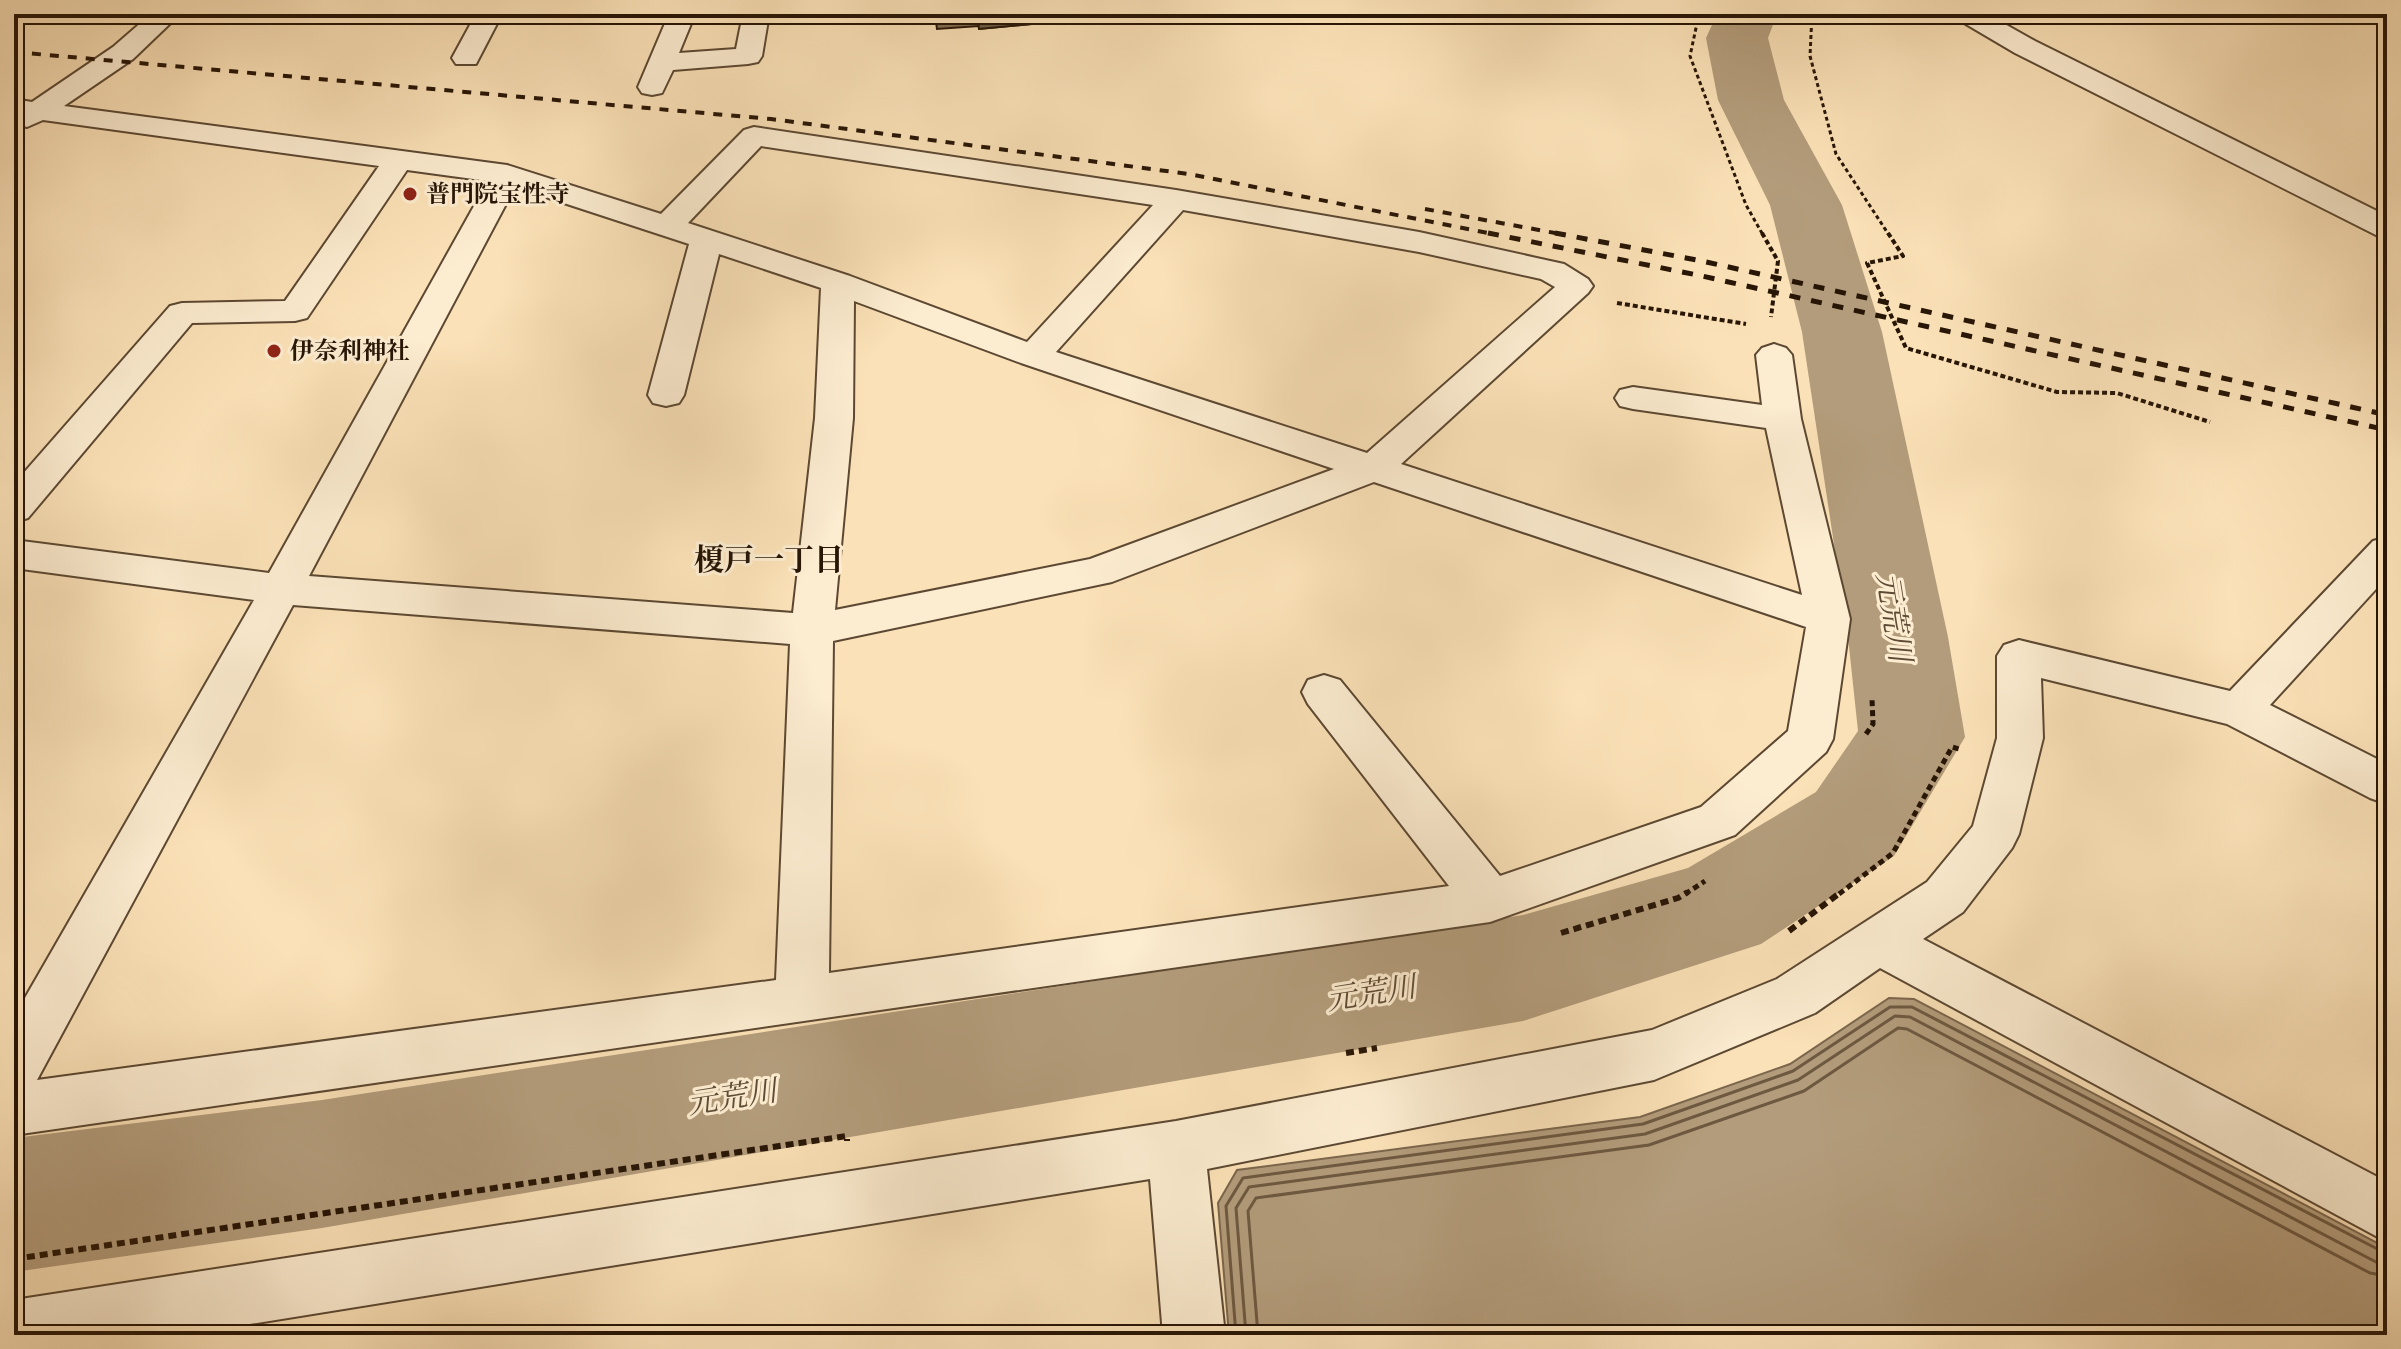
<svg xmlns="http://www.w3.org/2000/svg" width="2401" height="1349" font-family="'Sorts Mill Goudy','Noto Serif JP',serif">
<rect width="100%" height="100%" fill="#fbe1b7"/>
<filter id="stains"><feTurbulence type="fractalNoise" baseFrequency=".0025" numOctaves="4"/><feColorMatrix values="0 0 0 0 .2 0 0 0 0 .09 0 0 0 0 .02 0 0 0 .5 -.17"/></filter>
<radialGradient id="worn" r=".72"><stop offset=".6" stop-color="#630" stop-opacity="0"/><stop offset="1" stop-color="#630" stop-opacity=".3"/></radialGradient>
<polygon fill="#b39c7b" stroke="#7b664c" stroke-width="2" points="1889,998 1914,999 2387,1248 2387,1335 1229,1335 1218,1203 1237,1170 1640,1117 1790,1064"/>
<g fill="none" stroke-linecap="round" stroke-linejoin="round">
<g stroke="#6d5840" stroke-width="3">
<polyline points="1236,1335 1226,1206 1243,1178 1643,1124 1793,1071 1890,1007 1912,1007 2387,1254"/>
<polyline points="1246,1335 1236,1208 1249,1187 1645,1134 1798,1080 1895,1016 1910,1017 2376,1262 2387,1264"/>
<polyline points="1258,1335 1248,1211 1256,1198 1649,1145 1804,1091 1898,1028 1907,1029 2370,1273 2387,1276"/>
</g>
<polygon fill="#b39c7b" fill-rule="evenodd" points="1717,14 1777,14 1768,38 1784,100 1842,205 1882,332 1948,637 1965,737 1894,856 1761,944 1523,1021 322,1228 14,1272 14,1138 322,1100 1523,915 1688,868 1816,792 1858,731 1848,637 1802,332 1770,205 1718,100 1706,38"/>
<g stroke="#5c4832" stroke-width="4">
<g id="minor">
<path d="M151,14h29l-47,45 -69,47 443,59 154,49 83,-84 10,-3 422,63 243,42 145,32 24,15 5,7 -5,7 -187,171 401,131 -36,-167 -133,-19 -13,-3 -5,-8 5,-8 13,-3 129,18 -6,-50 6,-7 12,-4 12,4 6,7 9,64 49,200 -17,120 -7,13 -91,83 -245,87 -1476,213v-118l240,-417 -240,-32v-28l255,33 219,-392 -81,-11 -100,148 -12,3 -103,2 -164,195 -14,4v-38l156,-178 12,-3 103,-2 94,-135 -336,-46 -16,7 -10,-3 -3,-25 18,3 81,-55zM761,146l392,59 -126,137 -177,-66 -162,-53zM515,187l174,57 -41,151 5,8 13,3 13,-3 5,-8 35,-141 102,34 -6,130 -22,195 -484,-37zM1183,210l236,42 122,27 14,8 -188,166 -311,-101zM854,301l167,62 313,106 -244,90 -255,51 18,-192zM1374,482l432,145 -18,104 -87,76 -201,69 -160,-196 -16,-5 -16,5 -6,12 6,12 141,182 -620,87 4,-332 279,-59zM293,605l497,39 -14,336 -739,100z"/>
<polygon points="476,14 502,14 476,64 456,64 452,58"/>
<polygon points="669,14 695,14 679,53 736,49 743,14 769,14 762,56 758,62 748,64 673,70 662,93 652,95 642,93 638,87"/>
<polygon points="1955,14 1987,14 2035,41 2387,216 2387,238 2376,235 2015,53 1959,20"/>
<polygon points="2387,537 2387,577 2270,705 2387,764 2387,804 2370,798 2227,724 2041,678 2043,738 2019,834 2012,848 1963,912 1923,939 2387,1182 2387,1242 1880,968 1815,1013 1654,1080 1207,1169 1225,1335 1163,1335 1150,1179 182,1335 14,1335 14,1300 1176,1121 1652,1030 1777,979 1927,882 1973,826 1997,738 1997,656 2004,645 2019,640 2230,691 2373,541"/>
</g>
</g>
<g stroke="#271506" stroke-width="3" stroke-dasharray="4 3" stroke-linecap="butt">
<polyline points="1699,14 1690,56 1746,205 1763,235"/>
<polyline points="1812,14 1810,56 1836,154 1889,235"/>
</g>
<g stroke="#271506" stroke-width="4" stroke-dasharray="5 3" stroke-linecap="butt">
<polyline points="1762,233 1778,261 1771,317"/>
<polyline points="1888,233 1903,256 1867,263 1906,348 2057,392 2117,393 2210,422"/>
<polyline points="1617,303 1746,324"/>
</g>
<g stroke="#271506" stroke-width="5" stroke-dasharray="6 4" stroke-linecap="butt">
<polyline points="1866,734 1873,724 1872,698"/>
<polyline points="1685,894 1705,881"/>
<polyline points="1839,894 1893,853 1952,747 1962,750"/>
</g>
<g stroke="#271506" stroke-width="6" stroke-dasharray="8 5" stroke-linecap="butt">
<polyline points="1789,931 1841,892"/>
<polyline points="1561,933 1678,898 1688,892"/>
<polyline points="1346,1053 1377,1048"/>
<polyline points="14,1259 847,1136 847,1141"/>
</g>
<use href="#minor" fill="#fcecd0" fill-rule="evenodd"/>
<g stroke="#271506" stroke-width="4" stroke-dasharray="9 9" stroke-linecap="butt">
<polyline points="14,52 771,119 1189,174 1498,235"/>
<polyline points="1425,209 1566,235"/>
</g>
<g stroke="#271506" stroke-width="5" stroke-dasharray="11 11" stroke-linecap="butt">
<polyline points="1488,233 1702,276 2387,430"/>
<polyline points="1555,233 1702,261 2387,415"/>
</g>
</g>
<polygon fill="#806d54" stroke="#271506" stroke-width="2" points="935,14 1083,14 1083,19 979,29 979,26 937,29"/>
<polygon fill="#685945" stroke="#271506" stroke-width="2" points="977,14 1083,14 1083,19 979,29"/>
<g fill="#8f2418" stroke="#fcecd0" stroke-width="3">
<circle cx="410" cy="194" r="8"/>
<circle cx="274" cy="351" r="8"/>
</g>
<g text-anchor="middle" stroke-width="6" stroke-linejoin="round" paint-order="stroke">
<g font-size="24" font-weight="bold" fill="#271506" stroke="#fcecd0" text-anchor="start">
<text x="426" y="202">普門院宝性寺</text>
<text x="290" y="359">伊奈利神社</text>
</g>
<g font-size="30" font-weight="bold" fill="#271506" stroke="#fcecd0">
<text x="769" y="570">榎戸一丁目</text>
</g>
<g font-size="30" font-style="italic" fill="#5f4b35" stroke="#fcecd0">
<text transform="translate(1894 617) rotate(81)" y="10">元荒川</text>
<text transform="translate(1371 993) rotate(-9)" y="10">元荒川</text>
<text transform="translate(732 1097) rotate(-9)" y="10">元荒川</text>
</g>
</g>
<rect width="2401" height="1349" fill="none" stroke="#fbe1b7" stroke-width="48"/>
<rect x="16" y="16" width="2369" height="1317" fill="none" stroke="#271506" stroke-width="4"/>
<rect x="24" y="24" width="2353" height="1301" fill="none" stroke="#271506" stroke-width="2"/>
<rect width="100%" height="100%" filter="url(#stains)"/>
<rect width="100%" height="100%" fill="url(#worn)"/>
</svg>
